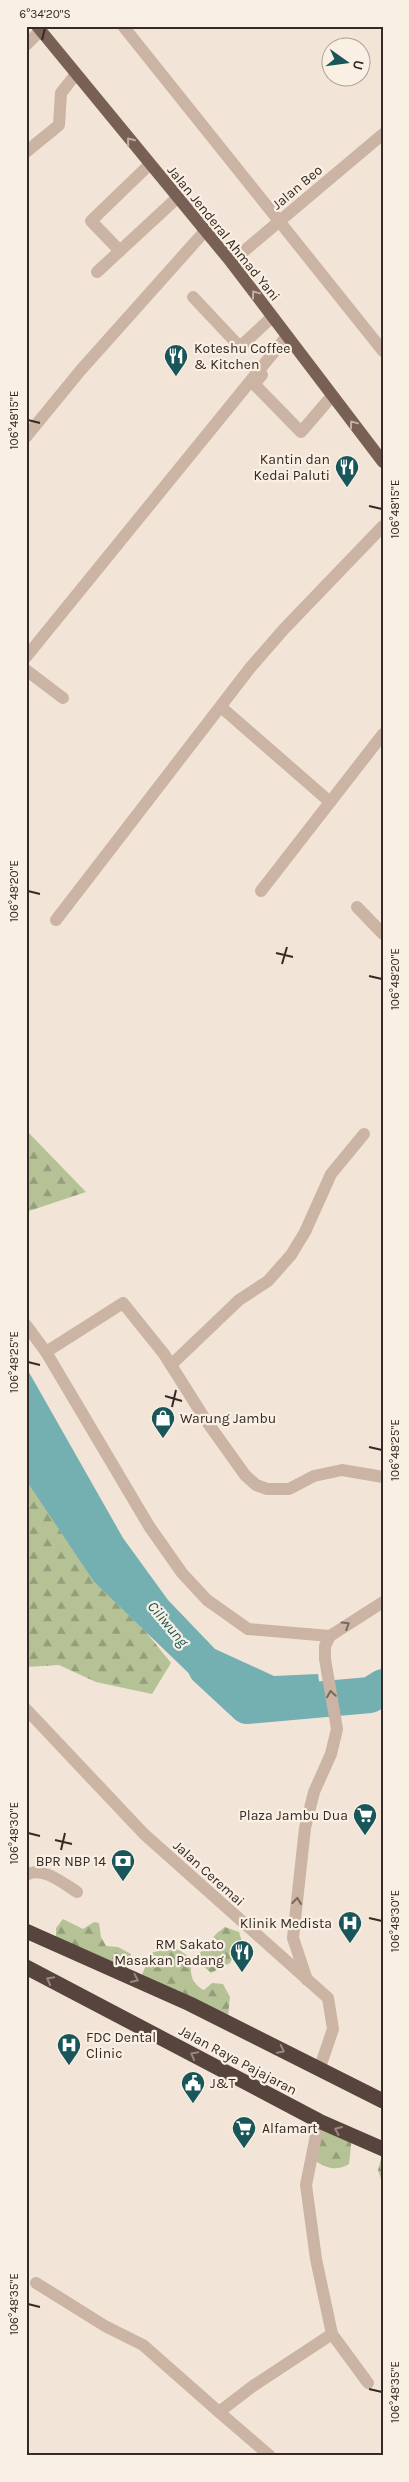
<svg xmlns="http://www.w3.org/2000/svg" width="409" height="2482" font-family="Karla,sans-serif">
<defs>
<pattern id="forest-firs" width="22" height="20" patternUnits="userSpaceOnUse" patternTransform="scale(1.25)"><rect width="22" height="20" fill="#b4c296"/><path d="M5 1l3.5 6h-7zM16 11l3.5 6h-7z" fill="#939e7a"/></pattern>
</defs>
<rect width="100%" height="100%" fill="#f2e5d7"/>
<g fill="url(#forest-firs)">
<polygon points="26,1130 86,1192 26,1212"/>
<polygon points="26,1479 94,1582 146,1632 171,1663 152,1694 96,1682 59,1665 26,1667"/>
<polygon points="63,1919 83,1929 94,1922 99,1923 101,1937 106,1946 118,1947 131,1954 127,1968 56,1938 56,1928"/>
<polygon points="225,1927 239,1932 242,1942 230,1963 211,1973 203,1966 199,1954 217,1933"/>
<path d="M171,1947c35,11 7,29 33,43l8,-7 11,1 7,13 -2,19 -87,-39 10,-24z"/>
<path d="M318,2129l34,7 -3,28c-13,8 -23,4 -35,-4l-5,-15 1,-10z"/>
<polygon points="383,2152 383,2185 378,2170"/>
</g>
<polygon fill="#74afb1" points="26,1367 123,1538 168,1600 215,1649 274,1676 318,1674 323,1708 277,1708 231,1700 202,1686 94,1582 26,1480"/>
<g fill="none" stroke-linecap="round" stroke-linejoin="round">
<polyline stroke="#74afb1" stroke-width="36" points="206,1668 247,1706 370,1695 383,1687"/>
<g stroke="#cbb4a3" stroke-width="12">
<polyline points="123,26 383,351"/>
<polyline points="26,45 41,30"/>
<polyline points="26,152 59,125 61,93 76,74"/>
<polyline points="120,251 91,221 149,165"/>
<polyline points="231,262 383,134"/>
<polyline points="97,272 177,198"/>
<polyline points="193,297 240,347 272,317"/>
<polyline points="262,375 254,384 301,432 332,396"/>
<polyline points="26,437 80,371 205,231"/>
<polyline points="26,657 287,336"/>
<polyline points="26,670 63,698"/>
<polyline points="221,707 330,802"/>
<polyline points="261,891 383,734"/>
<polyline points="357,907 383,934"/>
<polyline points="56,920 250,668 284,629 383,526"/>
<polyline points="26,1325 46,1352"/>
<polyline points="171,1365 239,1300 268,1281 291,1255 305,1232 331,1174 364,1134"/>
<polyline points="330,1636 248,1629 207,1600 182,1573 149,1526 46,1352 123,1303 164,1354 205,1419 245,1475 256,1485 267,1489 289,1489 314,1476 342,1470 383,1477"/>
<polyline points="26,1709 144,1834 328,1998 333,2029 319,2070"/>
<path d="M26,1875c16,-10 38,9 51,17"/>
<polyline points="307,1980 293,1938 305,1828 314,1792 331,1754 337,1729 325,1659 325,1646 330,1636 383,1602"/>
<polyline points="319,2121 306,2185 316,2259 332,2334 368,2383"/>
<polyline points="36,2283 105,2326 143,2345 219,2412"/>
<polyline points="270,2456 219,2412 253,2386 332,2334"/>
</g>
<polyline stroke="#786055" stroke-width="12" points="37,26 231,262 383,462"/>
<g stroke="#57443c" stroke-width="15">
<polyline points="26,1931 190,2004 383,2101"/>
<polyline points="26,1967 319,2121 383,2149"/>
</g>
</g>
<defs><path id="oneway-chevron" d="M-2-3.5L2.5 0L-2 3.5" fill="none" stroke-width="1.6" stroke-linecap="round" stroke-linejoin="round" transform="scale(1.25)"/></defs>
<g stroke="#c0afa3">
<use href="#oneway-chevron" transform="translate(130 141) rotate(-129)"/>
<use href="#oneway-chevron" transform="translate(255 294) rotate(-127)"/>
<use href="#oneway-chevron" transform="translate(353 424) rotate(-127)"/>
</g>
<g stroke="#78685e">
<use href="#oneway-chevron" transform="translate(346 1625) rotate(-32)"/>
<use href="#oneway-chevron" transform="translate(331 1694) rotate(-99)"/>
<use href="#oneway-chevron" transform="translate(297 1901) rotate(-83)"/>
</g>
<g stroke="#98887f">
<use href="#oneway-chevron" transform="translate(135 1979) rotate(24)"/>
<use href="#oneway-chevron" transform="translate(50 1980) rotate(-152)"/>
<use href="#oneway-chevron" transform="translate(281 2050) rotate(27)"/>
<use href="#oneway-chevron" transform="translate(194 2055) rotate(-152)"/>
<use href="#oneway-chevron" transform="translate(338 2130) rotate(-156)"/>
</g>
<path fill="none" stroke="#352a25" stroke-width="2" d="M42,40l3,-12M28,420l12,3M369,506l13,3M28,891l12,3M276,953l17,4M282,964l5,-17M369,976l13,3M28,1362l12,3M165,1396l17,5M172,1407l4,-17M369,1447l13,3M28,1833l12,3M55,1840l17,4M61,1850l4,-17M369,1918l13,3M28,2304l12,3M369,2389l13,3"/>
<defs>
<g id="restaurant-pin" transform="scale(1.25)"><path d="M0 17L-7.5 6A9.5 9.5 0 1 1 7.5 6Z" fill="#195659" stroke="#faefe3"/><path d="M-5-6h1v4h1v-4h1v4h1v-4h1v5L-1.5 .5V6h-2V.5L-5-1ZM5-6V6H3V1.5H1.5Q1.5-4 5-6Z" fill="#fff"/></g>
<g id="shop-pin" transform="scale(1.25)"><path d="M0 17L-7.5 6A9.5 9.5 0 1 1 7.5 6Z" fill="#195659" stroke="#faefe3"/><path d="M-5-2.5h2.3a2.7 3.5 0 0 1 5.4 0H5L5.5 6h-11ZM-1.5-2.5h3a1.5 2.3 0 0 0-3 0Z" fill="#fff"/></g>
<g id="supermarket-pin" transform="scale(1.25)"><path d="M0 17L-7.5 6A9.5 9.5 0 1 1 7.5 6Z" fill="#195659" stroke="#faefe3"/><path d="M-6-5.5h2.5l.6 2H6L4.5 2H-2.5L-4.4-4H-6ZM-1.5 3.2a1.3 1.3 0 1 0 .1 0ZM3 3.2a1.3 1.3 0 1 0 .1 0Z" fill="#fff"/></g>
<g id="bank-pin" transform="scale(1.25)"><path d="M0 17L-7.5 6A9.5 9.5 0 1 1 7.5 6Z" fill="#195659" stroke="#faefe3"/><path d="M-6-4H6V4H-6ZM0-2.3a2.3 2.3 0 1 0 0 4.6a2.3 2.3 0 1 0 0-4.6Z" fill="#fff"/></g>
<g id="hospital-pin" transform="scale(1.25)"><path d="M0 17L-7.5 6A9.5 9.5 0 1 1 7.5 6Z" fill="#195659" stroke="#faefe3"/><path d="M-5-5h3v3.5h4V-5h3V5h-3V1.5h-4V5h-3Z" fill="#fff"/></g>
<g id="civic-pin" transform="scale(1.25)"><path d="M0 17L-7.5 6A9.5 9.5 0 1 1 7.5 6Z" fill="#195659" stroke="#faefe3"/><path d="M-.6-6.5H3V-4.5H.6V-3L4-1V1h2V6H-6V1h2V-1L-.6-3ZM-1.2 2.5V6h2.4V2.5Z" fill="#fff"/></g>
</defs>
<g fill-rule="evenodd">
<use href="#restaurant-pin" x="176" y="356"/>
<use href="#restaurant-pin" x="347" y="467"/>
<use href="#shop-pin" x="163" y="1418"/>
<use href="#supermarket-pin" x="365" y="1815"/>
<use href="#bank-pin" x="123" y="1861"/>
<use href="#hospital-pin" x="350" y="1923"/>
<use href="#restaurant-pin" x="242" y="1952"/>
<use href="#hospital-pin" x="69" y="2045"/>
<use href="#civic-pin" x="193" y="2083"/>
<use href="#supermarket-pin" x="244" y="2128"/>
</g>
<g text-anchor="middle" stroke-width="4.5" stroke-linejoin="round" paint-order="stroke">
<g font-size="14" fill="#352a25" stroke="#faefe3">
<text transform="translate(297 187) rotate(-40)" y="5">Jalan Beo</text>
<text transform="translate(224 233) rotate(51)" y="5">Jalan Jenderal Ahmad Yani</text>
<text transform="translate(209 1873) rotate(42)" y="5">Jalan Ceremai</text>
<text transform="translate(238 2060) rotate(28)" y="5">Jalan Raya Pajajaran</text>
</g>
<g font-size="14" fill="#352a25" stroke="#faefe3" text-anchor="start">
<text x="194" y="353">Koteshu Coffee<tspan x="194" dy="16">&amp; Kitchen</tspan></text>
<text x="330" y="464" text-anchor="end">Kantin dan<tspan x="330" dy="16">Kedai Paluti</tspan></text>
<text x="180" y="1423">Warung Jambu</text>
<text x="348" y="1820" text-anchor="end">Plaza Jambu Dua</text>
<text x="106" y="1866" text-anchor="end">BPR NBP 14</text>
<text x="332" y="1928" text-anchor="end">Klinik Medista</text>
<text x="224" y="1949" text-anchor="end">RM Sakato<tspan x="224" dy="16">Masakan Padang</tspan></text>
<text x="86" y="2042">FDC Dental<tspan x="86" dy="16">Clinic</tspan></text>
<text x="210" y="2088">J&amp;T</text>
<text x="262" y="2133">Alfamart</text>
</g>
<g font-size="15" font-style="italic" fill="#195659" stroke="#faefe3">
<text transform="translate(168 1624) rotate(50)" y="5">Ciliwung</text>
</g>
</g>
<rect width="409" height="2482" fill="none" stroke="#faefe3" stroke-width="55"/>
<g transform="translate(346 62) rotate(104)"><circle r="24" fill="#faefe3" stroke="#aba097"/>
<path d="M0-4L9 19L0 12L-9 19Z" fill="#195659"/>
<text y="-8" font-size="14" font-weight="bold" text-anchor="middle" fill="#352a25">U</text>
</g>
<rect x="28" y="28" width="354" height="2426" fill="none" stroke="#352a25" stroke-width="2"/>
<g font-size="12" text-anchor="middle" fill="#352a25">
<text x="45" y="18">6°34'20"S</text>
<text transform="translate(14 420) rotate(-90)" y="4">106°48'15"E</text>
<text transform="translate(395 509) rotate(-90)" y="4">106°48'15"E</text>
<text transform="translate(14 891) rotate(-90)" y="4">106°48'20"E</text>
<text transform="translate(395 979) rotate(-90)" y="4">106°48'20"E</text>
<text transform="translate(14 1362) rotate(-90)" y="4">106°48'25"E</text>
<text transform="translate(395 1450) rotate(-90)" y="4">106°48'25"E</text>
<text transform="translate(14 1833) rotate(-90)" y="4">106°48'30"E</text>
<text transform="translate(395 1921) rotate(-90)" y="4">106°48'30"E</text>
<text transform="translate(14 2304) rotate(-90)" y="4">106°48'35"E</text>
<text transform="translate(395 2392) rotate(-90)" y="4">106°48'35"E</text>
</g>
</svg>
